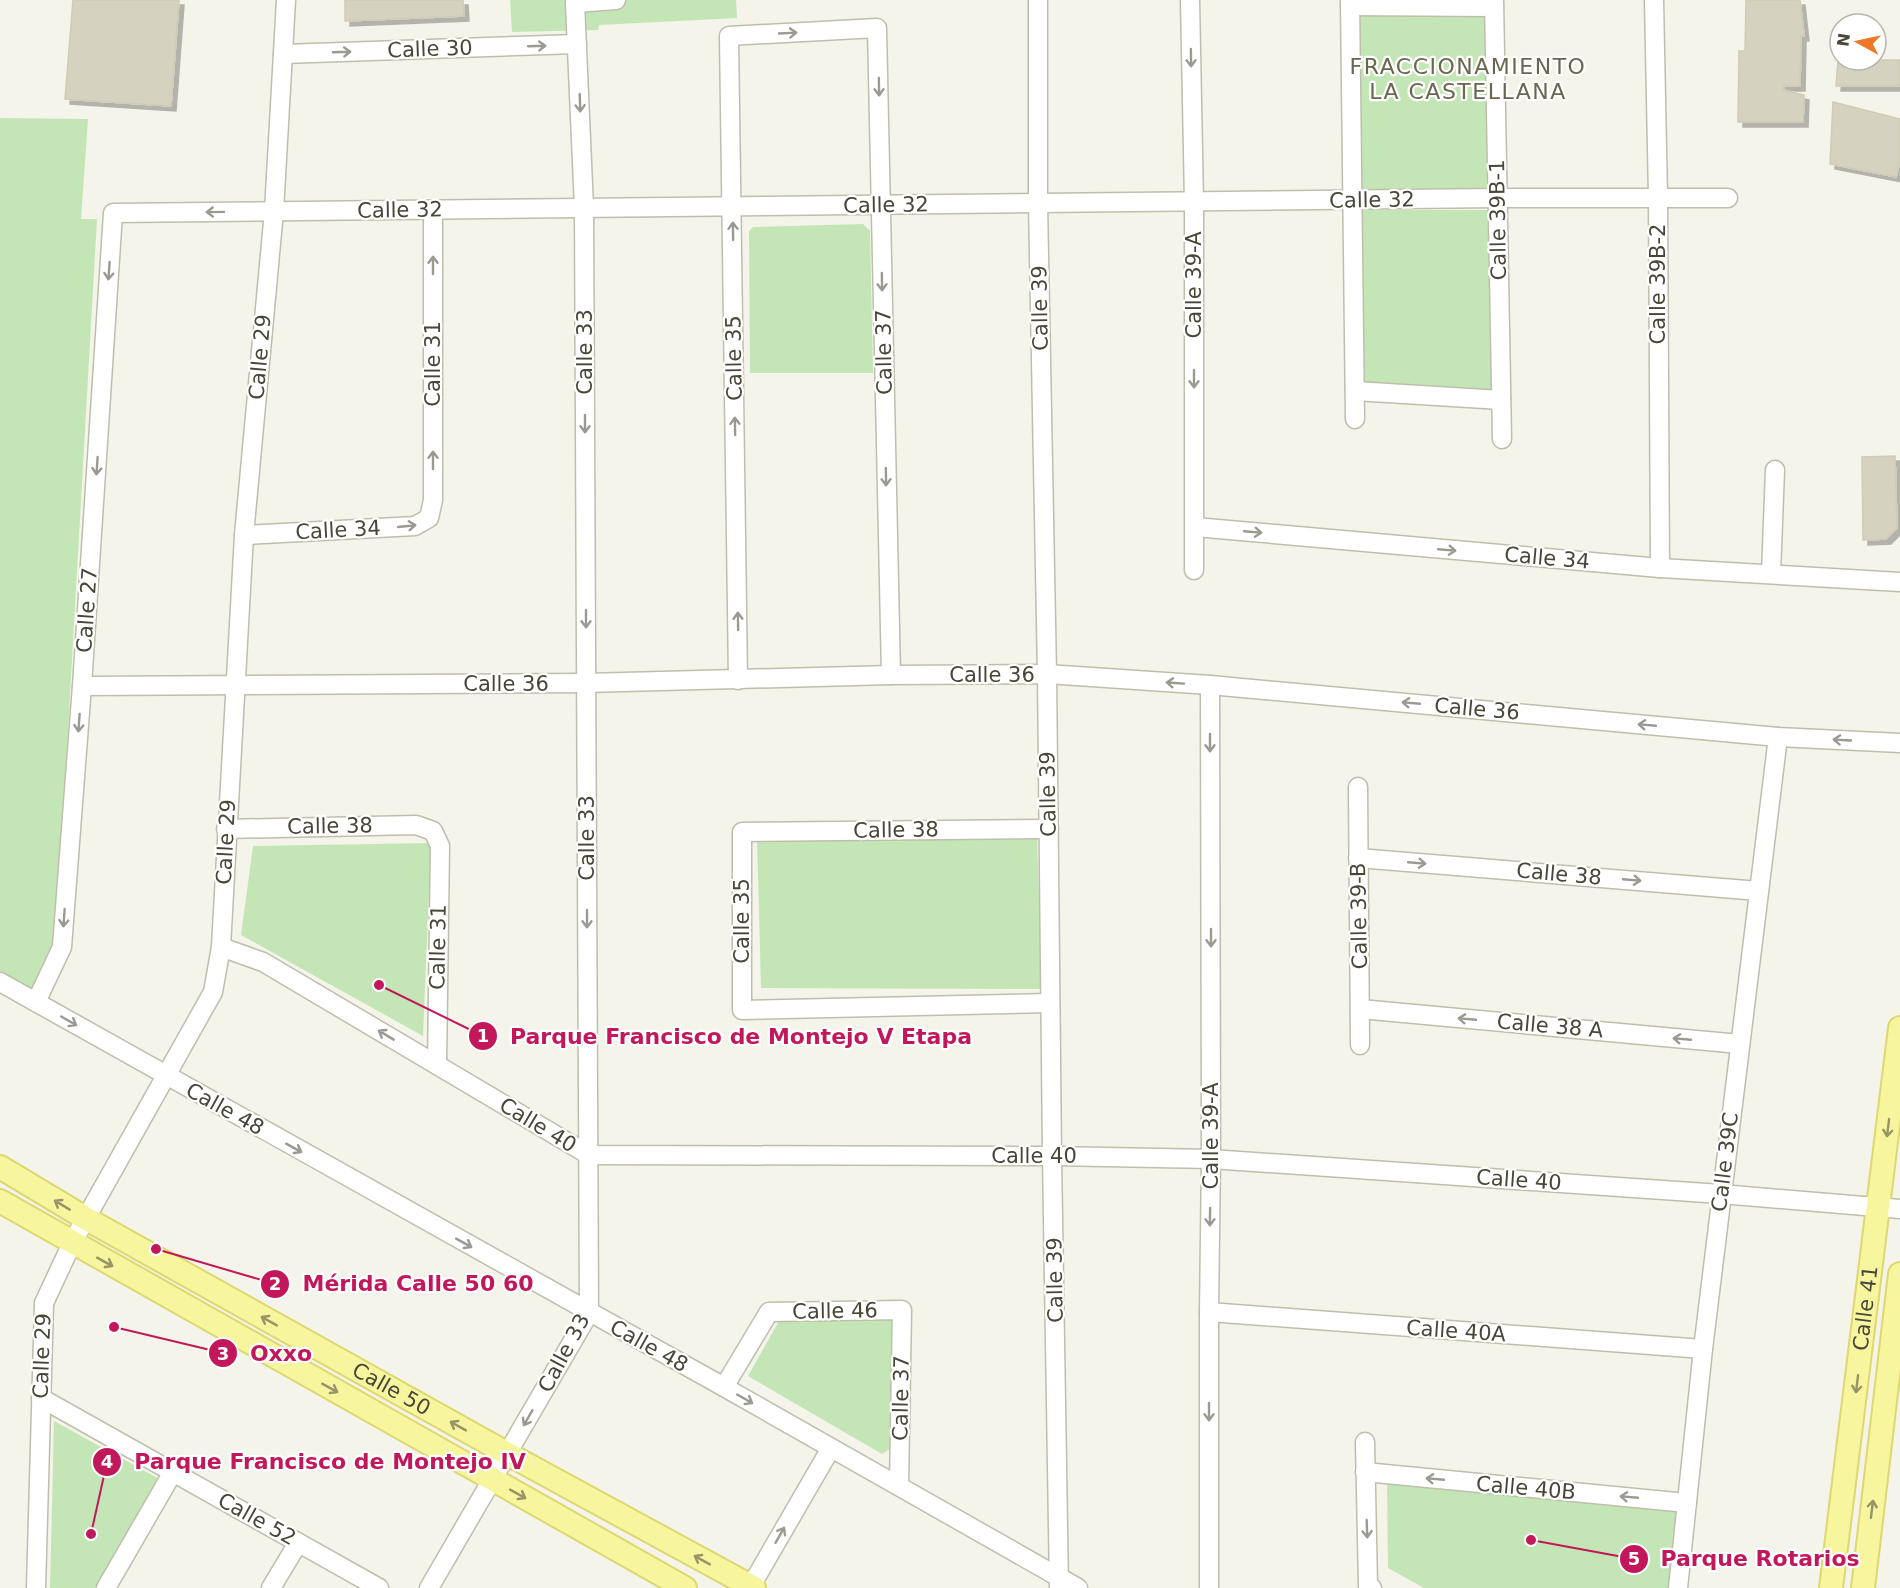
<svg xmlns="http://www.w3.org/2000/svg" width="1900" height="1588" font-family="'DejaVu Sans',sans-serif">
<defs>
<filter id="shadow"><feDropShadow dx="5" dy="5" stdDeviation="0" flood-color="#0004"/></filter>
</defs>
<rect width="100%" height="100%" fill="#f4f4ea"/>
<g fill="#c4e6b6">
<polygon points="510,0 736,0 737,18 599,25 598,30 512,32"/>
<polygon points="1357,13 1492,15 1493,190 1358,190"/>
<polygon points="0,118 88,119 81,219 97,219 56,942 38,997 0,978"/>
<polygon points="1359,210 1490,210 1493,390 1363,384"/>
<polygon points="863,224 870,231 873,373 750,373 749,231 753,227"/>
<polygon points="1037,836 1042,989 761,988 757,838"/>
<polygon points="431,843 423,1036 241,935 253,846"/>
<polygon points="895,1319 894,1446 882,1454 748,1376 779,1321"/>
<polygon points="54,1421 161,1480 98,1588 50,1588"/>
<polygon points="1387,1484 1678,1511 1669,1588 1424,1588 1388,1568"/>
</g>
<g fill="#d5d2c0" stroke="#d0ccb4" stroke-width="1.5" filter="url(#shadow)">
<polygon points="73,0 179,0 171,106 65,99"/>
<polygon points="345,0 463,0 464,16 345,21"/>
<polygon points="1746,0 1800,0 1804,36 1801,36 1800,86 1784,86 1783,90 1804,95 1803,122 1738,122 1739,51 1745,51"/>
<polygon points="1838,60 1900,60 1900,86 1836,86"/>
<polygon points="1833,102 1900,119 1900,161 1896,177 1830,164"/>
<polygon points="1895,456 1897,528 1886,539 1863,540 1862,457"/>
</g>
<g fill="none" stroke-linecap="round" stroke-linejoin="round">
<g stroke="#bfbead" stroke-width="21">
<g id="minor">
<polyline points="1038,0 1038,203 1047,674 1052,1156 1059,1588"/>
<polyline points="1190,0 1194,202 1194,570"/>
<polyline points="1350,0 1355,419"/>
<polyline points="1494,0 1502,439"/>
<polyline points="1654,0 1658,197 1660,568"/>
<polyline points="1350,6 1494,7"/>
<polyline points="283,54 577,44"/>
<polyline points="1355,391 1501,400"/>
<polyline points="1195,527 1660,568 1900,582"/>
<polyline points="244,535 415,526 429,518 433,500 433,210"/>
<polyline points="1771,574 1775,470"/>
<polyline points="738,680 729,36 877,28 891,675"/>
<polyline points="82,686 586,683 891,675 1047,674 1210,685 1778,737 1900,743"/>
<polyline points="1358,787 1360,1045"/>
<polyline points="226,829 416,825 433,831 440,846 437,1065"/>
<polyline points="1049,829 742,832 742,1010 1050,1003"/>
<polyline points="1358,858 1759,891"/>
<polyline points="221,947 263,962 589,1155 1052,1156 1211,1159 1721,1194 1900,1209"/>
<polyline points="0,982 724,1387 1078,1588"/>
<polyline points="36,1002 62,947 82,686 113,213 1497,198 1728,198"/>
<polyline points="1360,1009 1740,1044"/>
<polyline points="1209,1312 1703,1349"/>
<polyline points="724,1387 769,1312 902,1310 899,1486"/>
<polyline points="41,1398 379,1588"/>
<polyline points="1365,1442 1368,1586 1372,1588"/>
<polyline points="1365,1472 1687,1503"/>
<polyline points="751,1586 831,1448"/>
<polyline points="36,1588 44,1303 72,1243 213,992 221,947 244,535 274,211 286,0"/>
<polyline points="106,1588 173,1472"/>
<polyline points="271,1588 298,1543"/>
<polyline points="429,1588 589,1313 584,208 575,3 616,0"/>
<polyline points="1209,1588 1209,1312 1211,1159 1210,685"/>
<polyline points="1678,1588 1703,1349 1778,737"/>
</g>
</g>
<g stroke="#ddd86f" stroke-width="26">
<g id="major">
<path id="s1" d="M0,1167l85,51 423,236 246,134"/>
<polyline points="0,1201 685,1588"/>
<path id="s2" d="M1831,1588l69,-560"/>
<polyline points="1863,1588 1900,1274"/>
</g>
</g>
<use href="#minor" stroke="#fff" stroke-width="18"/>
<use href="#major" stroke="#f8f59f" stroke-width="22"/>
</g>
<defs><path id="oneway-shaft" d="M-6 0H5M1.5-3L5.5 0L1.5 3" fill="none" stroke-width="1.6" stroke-linecap="round" stroke-linejoin="round" transform="scale(1.5)"/></defs>
<g stroke="#9a9992">
<use href="#oneway-shaft" transform="translate(788 33) rotate(-3)"/>
<use href="#oneway-shaft" transform="translate(537 46) rotate(-2)"/>
<use href="#oneway-shaft" transform="translate(342 52) rotate(-2)"/>
<use href="#oneway-shaft" transform="translate(1191 58) rotate(89)"/>
<use href="#oneway-shaft" transform="translate(879 87) rotate(89)"/>
<use href="#oneway-shaft" transform="translate(580 103) rotate(88)"/>
<use href="#oneway-shaft" transform="translate(215 212) rotate(179)"/>
<use href="#oneway-shaft" transform="translate(733 231) rotate(-91)"/>
<use href="#oneway-shaft" transform="translate(433 265) rotate(-90)"/>
<use href="#oneway-shaft" transform="translate(109 271) rotate(94)"/>
<use href="#oneway-shaft" transform="translate(882 282) rotate(89)"/>
<use href="#oneway-shaft" transform="translate(1194 379) rotate(90)"/>
<use href="#oneway-shaft" transform="translate(585 424) rotate(90)"/>
<use href="#oneway-shaft" transform="translate(735 426) rotate(-91)"/>
<use href="#oneway-shaft" transform="translate(433 460) rotate(-90)"/>
<use href="#oneway-shaft" transform="translate(97 466) rotate(94)"/>
<use href="#oneway-shaft" transform="translate(886 477) rotate(89)"/>
<use href="#oneway-shaft" transform="translate(407 526) rotate(-6)"/>
<use href="#oneway-shaft" transform="translate(1253 532) rotate(5)"/>
<use href="#oneway-shaft" transform="translate(1447 550) rotate(5)"/>
<use href="#oneway-shaft" transform="translate(586 619) rotate(90)"/>
<use href="#oneway-shaft" transform="translate(738 621) rotate(-91)"/>
<use href="#oneway-shaft" transform="translate(1175 683) rotate(-176)"/>
<use href="#oneway-shaft" transform="translate(1411 703) rotate(-175)"/>
<use href="#oneway-shaft" transform="translate(79 723) rotate(94)"/>
<use href="#oneway-shaft" transform="translate(1647 725) rotate(-175)"/>
<use href="#oneway-shaft" transform="translate(1842 740) rotate(-177)"/>
<use href="#oneway-shaft" transform="translate(1210 743) rotate(90)"/>
<use href="#oneway-shaft" transform="translate(1417 863) rotate(5)"/>
<use href="#oneway-shaft" transform="translate(1632 880) rotate(5)"/>
<use href="#oneway-shaft" transform="translate(64 918) rotate(94)"/>
<use href="#oneway-shaft" transform="translate(587 919) rotate(90)"/>
<use href="#oneway-shaft" transform="translate(1211 938) rotate(90)"/>
<use href="#oneway-shaft" transform="translate(1467 1019) rotate(-175)"/>
<use href="#oneway-shaft" transform="translate(69 1021) rotate(30)"/>
<use href="#oneway-shaft" transform="translate(386 1035) rotate(-149)"/>
<use href="#oneway-shaft" transform="translate(1682 1039) rotate(-175)"/>
<use href="#oneway-shaft" transform="translate(294 1148) rotate(29)"/>
<use href="#oneway-shaft" transform="translate(1210 1217) rotate(91)"/>
<use href="#oneway-shaft" transform="translate(464 1243) rotate(29)"/>
<use href="#oneway-shaft" transform="translate(745 1399) rotate(30)"/>
<use href="#oneway-shaft" transform="translate(1209 1412) rotate(90)"/>
<use href="#oneway-shaft" transform="translate(528 1418) rotate(120)"/>
<use href="#oneway-shaft" transform="translate(1435 1479) rotate(-175)"/>
<use href="#oneway-shaft" transform="translate(1629 1497) rotate(-175)"/>
<use href="#oneway-shaft" transform="translate(1367 1529) rotate(88)"/>
<use href="#oneway-shaft" transform="translate(780 1535) rotate(-60)"/>
</g>
<g stroke="#979566">
<use href="#oneway-shaft" transform="translate(1888 1128) rotate(97)"/>
<use href="#oneway-shaft" transform="translate(62 1205) rotate(-149)"/>
<use href="#oneway-shaft" transform="translate(105 1262) rotate(29)"/>
<use href="#oneway-shaft" transform="translate(269 1321) rotate(-151)"/>
<use href="#oneway-shaft" transform="translate(1857 1384) rotate(97)"/>
<use href="#oneway-shaft" transform="translate(330 1388) rotate(29)"/>
<use href="#oneway-shaft" transform="translate(458 1426) rotate(-151)"/>
<use href="#oneway-shaft" transform="translate(518 1494) rotate(29)"/>
<use href="#oneway-shaft" transform="translate(1872 1509) rotate(-83)"/>
<use href="#oneway-shaft" transform="translate(702 1560) rotate(-151)"/>
</g>
<g text-anchor="middle" stroke-width="4.5" stroke-linejoin="round" paint-order="stroke">
<g font-size="21" fill="#484638" stroke="#fff">
<text transform="translate(430 49) rotate(-2)" y="7">Calle 30</text>
<text transform="translate(1372 200) rotate(-1)" y="7">Calle 32</text>
<text transform="translate(886 205) rotate(-1)" y="7">Calle 32</text>
<text transform="translate(400 210) rotate(-1)" y="7">Calle 32</text>
<text transform="translate(1498 220) rotate(-91)" y="7">Calle 39B-1</text>
<text transform="translate(1658 284) rotate(-90)" y="7">Calle 39B-2</text>
<text transform="translate(1194 285) rotate(-90)" y="7">Calle 39-A</text>
<text transform="translate(1040 308) rotate(-91)" y="7">Calle 39</text>
<text transform="translate(585 352) rotate(-90)" y="7">Calle 33</text>
<text transform="translate(884 352) rotate(-91)" y="7">Calle 37</text>
<text transform="translate(260 357) rotate(-85)" y="7">Calle 29</text>
<text transform="translate(734 358) rotate(-91)" y="7">Calle 35</text>
<text transform="translate(433 364) rotate(-90)" y="7">Calle 31</text>
<text transform="translate(338 530) rotate(-3)" y="7">Calle 34</text>
<text transform="translate(1547 558) rotate(5)" y="7">Calle 34</text>
<text transform="translate(87 610) rotate(-86)" y="7">Calle 27</text>
<text x="992" y="682">Calle 36</text>
<text x="506" y="691">Calle 36</text>
<text transform="translate(1477 709) rotate(5)" y="7">Calle 36</text>
<text transform="translate(1048 794) rotate(-91)" y="7">Calle 39</text>
<text transform="translate(330 826) rotate(-1)" y="7">Calle 38</text>
<text transform="translate(896 830) rotate(-1)" y="7">Calle 38</text>
<text transform="translate(587 838) rotate(-90)" y="7">Calle 33</text>
<text transform="translate(226 842) rotate(-87)" y="7">Calle 29</text>
<text transform="translate(1559 874) rotate(5)" y="7">Calle 38</text>
<text transform="translate(1359 916) rotate(-91)" y="7">Calle 39-B</text>
<text transform="translate(742 921) rotate(-90)" y="7">Calle 35</text>
<text transform="translate(438 947) rotate(-89)" y="7">Calle 31</text>
<text transform="translate(1550 1026) rotate(5)" y="7">Calle 38 A</text>
<text transform="translate(225 1109) rotate(29)" y="7">Calle 48</text>
<text transform="translate(538 1125) rotate(31)" y="7">Calle 40</text>
<text transform="translate(1211 1136) rotate(-90)" y="7">Calle 39-A</text>
<text x="1034" y="1163">Calle 40</text>
<text transform="translate(1725 1162) rotate(-83)" y="7">Calle 39C</text>
<text transform="translate(1519 1180) rotate(4)" y="7">Calle 40</text>
<text transform="translate(1055 1280) rotate(-91)" y="7">Calle 39</text>
<text dy="7" stroke="none"><textPath href="#s2" startOffset="282">Calle 41</textPath></text>
<text transform="translate(835 1311) rotate(-1)" y="7">Calle 46</text>
<text transform="translate(1456 1331) rotate(4)" y="7">Calle 40A</text>
<text transform="translate(649 1346) rotate(29)" y="7">Calle 48</text>
<text transform="translate(564 1353) rotate(-62)" y="7">Calle 33</text>
<text transform="translate(42 1356) rotate(-88)" y="7">Calle 29</text>
<text dy="7" stroke="none"><textPath href="#s1" startOffset="450">Calle 50</textPath></text>
<text transform="translate(901 1398) rotate(-89)" y="7">Calle 37</text>
<text transform="translate(1526 1488) rotate(5)" y="7">Calle 40B</text>
<text transform="translate(257 1519) rotate(29)" y="7">Calle 52</text>
</g>
<g font-size="22" letter-spacing="1.5" fill="#6a6650" stroke="#fff">
<text x="1468" y="74">FRACCIONAMIENTO<tspan x="1468" dy="25">LA CASTELLANA</tspan></text>
</g>
</g>
<path fill="none" stroke="#c2185b" stroke-width="2" d="M379 985L483 1036M156 1249L275 1284M114 1327L223 1353M91 1534L107 1462M1531 1540L1634 1559"/>
<g fill="#c2185b" stroke="#fff" stroke-width="2">
<circle cx="379" cy="985" r="6"/>
<circle cx="156" cy="1249" r="6"/>
<circle cx="114" cy="1327" r="6"/>
<circle cx="91" cy="1534" r="6"/>
<circle cx="1531" cy="1540" r="6"/>
<circle cx="483" cy="1036" r="15"/>
<circle cx="275" cy="1284" r="15"/>
<circle cx="223" cy="1353" r="15"/>
<circle cx="107" cy="1462" r="15"/>
<circle cx="1634" cy="1559" r="15"/>
</g>
<g font-size="18" text-anchor="middle" font-weight="bold" fill="#fff">
<text x="483" y="1042">1</text>
<text x="275" y="1290">2</text>
<text x="223" y="1360">3</text>
<text x="107" y="1468">4</text>
<text x="1634" y="1565">5</text>
</g>
<g font-size="22" text-anchor="middle" font-weight="bold" fill="#c2185b" stroke="#fff" stroke-width="4.5" stroke-linejoin="round" paint-order="stroke">
<text x="741" y="1044">Parque Francisco de Montejo V Etapa</text>
<text x="418" y="1291">Mérida Calle 50 60</text>
<text x="281" y="1361">Oxxo</text>
<text x="330" y="1469">Parque Francisco de Montejo IV</text>
<text x="1760" y="1566">Parque Rotarios</text>
</g>
<g transform="translate(1858 42) rotate(278)"><circle r="28" fill="#ffffff" stroke="#b6b5af" stroke-width="1.5"/>
<path d="M0-4.5L10 22L0 15L-10 22Z" fill="#ee7728"/>
<text y="-9" font-size="16" font-weight="bold" text-anchor="middle" fill="#484638">N</text>
</g>
</svg>
